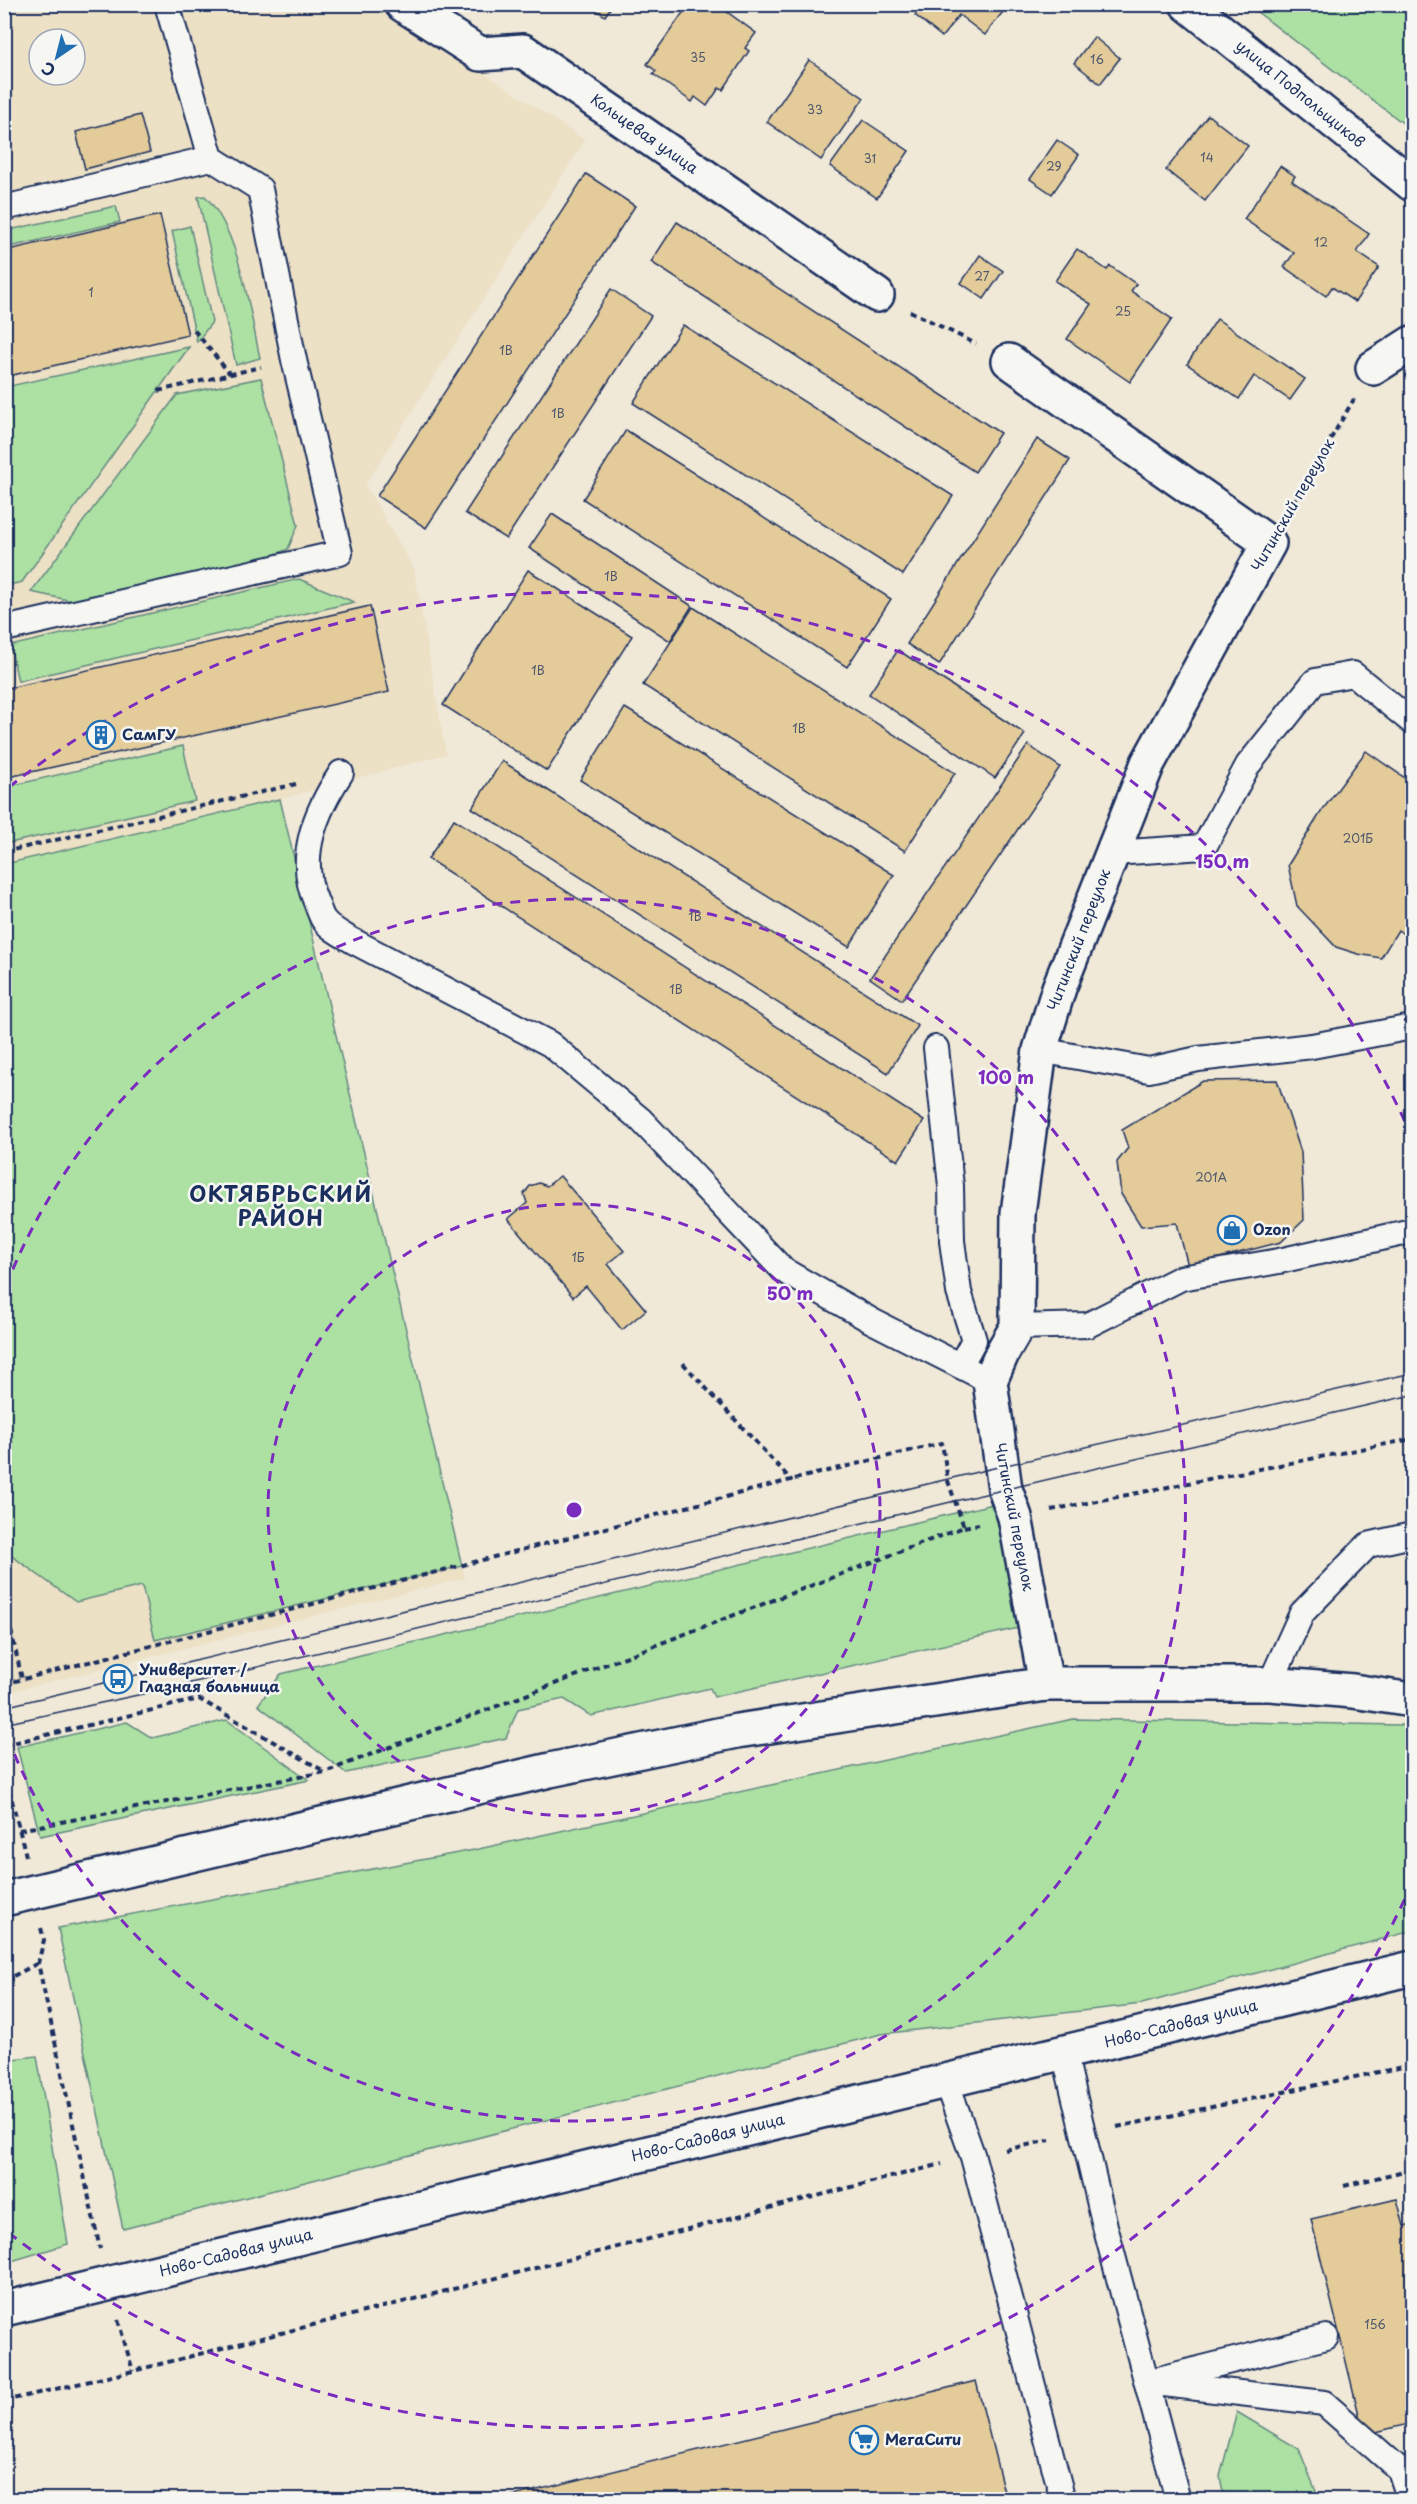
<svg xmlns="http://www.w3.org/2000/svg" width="1417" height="2504" font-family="'Playpen Sans',sans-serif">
<rect width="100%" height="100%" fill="#f0e9d8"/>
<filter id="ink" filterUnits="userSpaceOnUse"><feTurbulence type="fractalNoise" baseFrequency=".0167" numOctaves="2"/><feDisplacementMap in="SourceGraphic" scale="12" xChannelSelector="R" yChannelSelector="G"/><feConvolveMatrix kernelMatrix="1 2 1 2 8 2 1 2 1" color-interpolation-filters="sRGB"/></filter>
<g filter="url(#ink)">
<path fill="#ece0c5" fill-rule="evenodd" d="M4,5h378l203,135 -220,345 49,84 32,185 -166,45 185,779 -460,115zM39,39h36v36h-36z"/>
<g fill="#ace1a3" stroke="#648880" stroke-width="1.5">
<polygon points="1248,5 1412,5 1412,130"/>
<path d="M205,196c35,36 44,113 55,162l-24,7 -38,-168z"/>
<polygon points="116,206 120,222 5,248 5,231"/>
<polygon points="190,226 212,322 197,342 172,231"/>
<polygon points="189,347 22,582 5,586 5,387"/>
<polygon points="261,378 298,525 288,549 274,555 77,602 31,592 177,395"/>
<polygon points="299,579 354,602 18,681 10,646"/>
<polygon points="183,746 195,801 5,844 5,787"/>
<polygon points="280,799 462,1566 155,1640 142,1586 76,1602 5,1551 5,864"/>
<polygon points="993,1504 1023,1627 714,1697 710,1688 591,1716 564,1699 518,1709 506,1738 346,1773 258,1705 281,1674"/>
<polygon points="1073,1719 1401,1725 1412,1728 1412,1931 1142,2004 881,2034 123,2229 58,1928 474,1850"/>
<polygon points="227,1720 309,1780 40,1836 17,1747 127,1722 152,1738"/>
<polygon points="37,2056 68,2244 5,2263 5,2060"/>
<polygon points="1237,2412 1299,2449 1319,2499 1224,2499 1220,2476"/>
</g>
<g fill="#e3cb9a" stroke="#1b2f5e" stroke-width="1.5">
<polygon points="587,4 613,4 605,16"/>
<polygon points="689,4 716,4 756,33 745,48 749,51 723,90 719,88 707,106 695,97 692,102 653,74 656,71 647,64"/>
<polygon points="923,4 1009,4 985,35 959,15 942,37 915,15"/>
<polygon points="1094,37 1120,58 1100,84 1074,63"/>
<polygon points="809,60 864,98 821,160 767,122"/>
<polygon points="140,115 150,152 85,169 76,132"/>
<polygon points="1208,115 1248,146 1205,201 1166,170"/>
<polygon points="863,120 909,151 877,198 830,166"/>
<polygon points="1057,140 1079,155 1052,194 1030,179"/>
<polygon points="1280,166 1295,176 1292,181 1369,234 1357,252 1379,267 1355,302 1332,287 1326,296 1284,267 1294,253 1244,219"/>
<polygon points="586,174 635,206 426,528 377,496"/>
<polygon points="160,215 188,335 4,377 4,251"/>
<polygon points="677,222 1000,433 975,472 651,262"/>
<polygon points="1077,249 1107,270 1110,266 1136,284 1131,291 1172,319 1130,382 1067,339 1091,304 1055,281"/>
<polygon points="980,255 1003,271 984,299 961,283"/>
<polygon points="611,289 651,316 506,539 465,513"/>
<polygon points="1217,319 1305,379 1290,400 1254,376 1239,399 1187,364"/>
<polygon points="683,325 953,496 903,575 633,403"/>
<polygon points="626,430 891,599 847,667 583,499"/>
<polygon points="1037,439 1070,460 939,665 907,644"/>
<polygon points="552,514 692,606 670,641 529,548"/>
<polygon points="528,570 632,636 547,771 443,705"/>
<polygon points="370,606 389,692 4,778 4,689"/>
<polygon points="693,607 955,773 905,851 643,685"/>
<polygon points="898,650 1025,734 995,778 869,694"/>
<polygon points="625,708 894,875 849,947 580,780"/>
<polygon points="1028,745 1060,767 902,1000 870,978"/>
<polygon points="1366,751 1412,783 1412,940 1398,930 1381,958 1358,954 1336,947 1297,906 1288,865 1321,812"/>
<polygon points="502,761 918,1026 888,1073 472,808"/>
<polygon points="454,819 924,1121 898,1161 428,859"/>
<polygon points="1277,1080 1301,1152 1304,1220 1281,1242 1188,1266 1177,1223 1141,1226 1121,1194 1117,1162 1128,1148 1122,1130 1203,1081"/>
<polygon points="560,1176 624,1251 608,1264 646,1310 622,1330 586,1286 573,1297 508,1219 527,1203 524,1194 530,1186 539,1183 547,1186"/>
<polygon points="1397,2199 1404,2226 1412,2224 1412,2423 1364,2435 1311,2219"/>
<polygon points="976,2381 1006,2500 497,2500"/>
</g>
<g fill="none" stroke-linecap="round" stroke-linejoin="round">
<g stroke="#1b2f5e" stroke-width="28">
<g id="service">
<polyline points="4,208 211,158"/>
<polyline points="4,629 340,553 294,360 260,189 211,158 167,4"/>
<path d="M341,773c-25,38 -45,84 -25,129 2,5 4,12 7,17 7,10 20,16 30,22l197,103 91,76 142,150 89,51 118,60"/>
<polyline points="1113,853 1204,847 1248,765 1315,681 1353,674 1412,722"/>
<polyline points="936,1048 951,1186 952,1241 959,1292 974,1340 960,1366"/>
<polyline points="1040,1050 1149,1070 1198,1059 1312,1046 1412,1027"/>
<polyline points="1017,1327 1088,1325 1181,1278 1279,1261 1412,1231"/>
<polyline points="1270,1684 1302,1613 1368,1545 1412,1535"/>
<polyline points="1064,2052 1105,2226 1178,2500"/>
<polyline points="946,2081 973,2157 1063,2500"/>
<polyline points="1163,2378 1326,2337"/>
<polyline points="1147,2382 1324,2403 1400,2470 1410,2500"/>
</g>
</g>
<g stroke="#1b2f5e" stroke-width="38">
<g id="minor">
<polyline points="402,4 480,54 523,51 877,295"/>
<polyline points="1187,4 1412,184"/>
<polyline points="1009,361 1269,543 1148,763 1059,988 1040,1050 1018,1213 1017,1327 1003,1351 990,1381 1005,1489 1015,1517 1046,1684"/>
<polyline points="1373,368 1412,343"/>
</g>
</g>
<g stroke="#1b2f5e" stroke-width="38">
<g id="primary">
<polyline points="4,1899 550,1770 737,1731 1046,1684 1270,1684 1353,1691 1412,1700"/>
<polyline points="4,2309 1412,1968"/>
</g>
</g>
<g stroke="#1b2f5e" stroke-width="4" stroke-dasharray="6 4.5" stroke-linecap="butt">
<polyline points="910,311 976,344"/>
<polyline points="194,330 230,374"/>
<polyline points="158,391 261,367"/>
<polyline points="1288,512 1354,399"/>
<polyline points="4,852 296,784"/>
<polyline points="1051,1510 1412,1439"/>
<polyline points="964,1527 979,1524"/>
<polyline points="4,1600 22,1679"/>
<polyline points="4,1684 791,1480 680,1360"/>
<polyline points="4,1745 199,1699 324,1771"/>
<polyline points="4,1769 26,1856"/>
<polyline points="19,1830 325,1772 964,1527 948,1481 942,1443 791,1480"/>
<polyline points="41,1928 44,1940 38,1963 100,2249"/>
<polyline points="4,1981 38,1963"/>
<polyline points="1117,2127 1412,2065"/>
<polyline points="1005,2150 1050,2140"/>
<polyline points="1344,2186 1412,2169"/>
<polyline points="118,2320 133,2371"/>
<polyline points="4,2401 133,2371 942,2164"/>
</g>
<use href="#service" stroke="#f6f6f2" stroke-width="24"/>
<use href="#minor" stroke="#f6f6f2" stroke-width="33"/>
<use href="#primary" stroke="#f6f6f2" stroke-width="33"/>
<g stroke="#1b2f5e" stroke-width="1.5">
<polyline points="4,1707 1002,1466 1412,1373"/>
<polyline points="4,1724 161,1690 955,1501 1412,1395"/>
</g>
</g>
</g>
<g fill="none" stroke="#7b2cbf" stroke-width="3" stroke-dasharray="10 8">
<circle cx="574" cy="1510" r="306"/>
<path d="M6 1286A611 611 0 1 1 6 1734"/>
<path d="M1412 1883A917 917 0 0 1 9 2233M9 787A917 917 0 0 1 1412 1137"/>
</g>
<defs>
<g id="building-ring" transform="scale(1.5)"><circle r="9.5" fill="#f6f6f2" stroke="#1f6fb2" stroke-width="1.5"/><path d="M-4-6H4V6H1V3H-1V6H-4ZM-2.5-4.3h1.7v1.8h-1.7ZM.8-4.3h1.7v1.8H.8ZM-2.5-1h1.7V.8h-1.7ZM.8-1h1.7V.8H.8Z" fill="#1f6fb2"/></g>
<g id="shop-ring" transform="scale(1.5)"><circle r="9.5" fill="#f6f6f2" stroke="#1f6fb2" stroke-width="1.5"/><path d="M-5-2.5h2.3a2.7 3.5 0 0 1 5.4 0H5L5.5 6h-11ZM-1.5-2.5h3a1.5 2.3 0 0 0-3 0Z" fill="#1f6fb2"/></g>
<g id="bus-ring" transform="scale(1.5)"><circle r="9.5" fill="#f6f6f2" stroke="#1f6fb2" stroke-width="1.5"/><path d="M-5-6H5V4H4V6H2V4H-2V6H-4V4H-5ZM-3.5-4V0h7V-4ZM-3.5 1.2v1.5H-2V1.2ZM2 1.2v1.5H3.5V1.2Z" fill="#1f6fb2"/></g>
<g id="supermarket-ring" transform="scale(1.5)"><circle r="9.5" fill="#f6f6f2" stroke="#1f6fb2" stroke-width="1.5"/><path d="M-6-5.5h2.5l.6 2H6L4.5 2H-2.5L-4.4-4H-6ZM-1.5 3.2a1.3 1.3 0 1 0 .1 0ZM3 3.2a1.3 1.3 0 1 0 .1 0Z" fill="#1f6fb2"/></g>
</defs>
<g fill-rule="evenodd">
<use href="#building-ring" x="101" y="735"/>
<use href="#shop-ring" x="1232" y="1230"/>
<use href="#bus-ring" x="118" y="1679"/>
<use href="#supermarket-ring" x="864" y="2440"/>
</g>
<g text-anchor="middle" stroke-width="5" stroke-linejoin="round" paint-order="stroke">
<g font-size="12" fill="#4d566d">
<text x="698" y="62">35</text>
<text x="1097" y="64">16</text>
<text x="815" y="114">33</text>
<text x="1207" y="162">14</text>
<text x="870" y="163">31</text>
<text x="1054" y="171">29</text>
<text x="1321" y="247">12</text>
<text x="982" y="281">27</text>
<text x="91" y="297">1</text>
<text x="1123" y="316">25</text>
<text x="506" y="355">1В</text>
<text x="558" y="418">1В</text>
<text x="611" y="581">1В</text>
<text x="538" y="675">1В</text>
<text x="799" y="733">1В</text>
<text x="1358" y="843">201Б</text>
<text x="695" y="921">1В</text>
<text x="676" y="994">1В</text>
<text x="1211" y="1182">201А</text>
<text x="578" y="1262">1Б</text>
<text x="1375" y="2329">156</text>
</g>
<g font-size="15" fill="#1b2f5e" stroke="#f6f6f2">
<text transform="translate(1300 94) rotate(39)" y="5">улица Подпольщиков</text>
<text transform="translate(644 134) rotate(35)" y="5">Кольцевая улица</text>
<text transform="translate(1293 505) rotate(-60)" y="5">Читинский переулок</text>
<text transform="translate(1079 940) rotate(-69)" y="5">Читинский переулок</text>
<text transform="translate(1014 1517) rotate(79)" y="5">Читинский переулок</text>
<text transform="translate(1181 2024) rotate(-14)" y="5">Ново-Садовая улица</text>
<text transform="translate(708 2138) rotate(-14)" y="5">Ново-Садовая улица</text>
<text transform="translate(236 2253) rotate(-14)" y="5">Ново-Садовая улица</text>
</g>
<g font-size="15" font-weight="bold" fill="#1b2f5e" stroke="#f6f6f2" text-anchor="start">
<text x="122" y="740">СамГУ</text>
<text x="1253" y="1235">Ozon</text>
<text x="139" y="1675">Университет /<tspan x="139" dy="17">Глазная больница</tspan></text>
<text x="885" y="2445">МегаСити</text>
</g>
<g font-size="21" font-weight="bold" letter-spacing="1.5" fill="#1b2f5e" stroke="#f6f6f2">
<text x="281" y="1202">ОКТЯБРЬСКИЙ<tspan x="281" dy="24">РАЙОН</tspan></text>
</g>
</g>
<circle cx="574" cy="1510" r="9" fill="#7b2cbf" stroke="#f6f6f2" stroke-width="3"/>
<g font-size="18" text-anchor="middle" font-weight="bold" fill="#7b2cbf" stroke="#f6f6f2" stroke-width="5" stroke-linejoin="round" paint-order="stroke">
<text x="1222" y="868">150 m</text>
<text x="1006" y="1084">100 m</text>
<text x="790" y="1300">50 m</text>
</g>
<rect width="1417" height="2504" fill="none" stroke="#f6f6f2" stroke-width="24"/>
<rect x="12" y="12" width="1393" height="2480" fill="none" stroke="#1b2f5e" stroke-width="2" filter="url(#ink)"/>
<g transform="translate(57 57) rotate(215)"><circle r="28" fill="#f6f6f2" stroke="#9ea6b7" stroke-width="1.5"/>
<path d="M0-4.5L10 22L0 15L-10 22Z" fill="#1f6fb2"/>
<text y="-9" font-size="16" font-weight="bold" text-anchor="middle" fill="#1b2f5e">С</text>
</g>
</svg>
